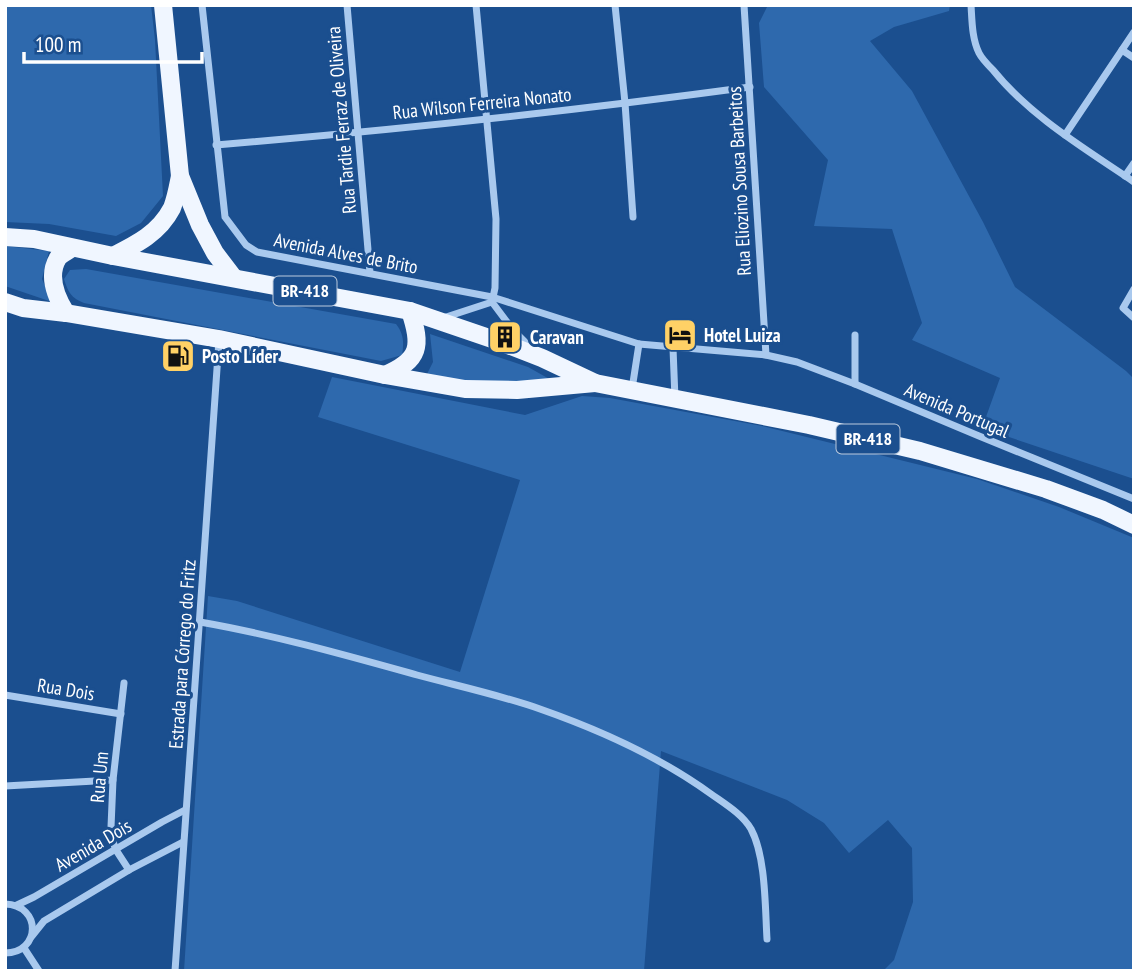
<svg xmlns="http://www.w3.org/2000/svg" width="1139" height="976" font-family="'PT Sans Narrow',sans-serif">
<rect width="100%" height="100%" fill="#1b4f8f"/>
<g fill="#2e69ad">
<polygon points="5,5 151,5 155,40 163,196 141,223 116,236 49,224 5,222"/>
<polygon points="768,5 950,5 949,11 894,27 870,41 912,91 983,222 1015,287 1126,371 1134,379 1134,479 982,428 1000,378 912,340 922,323 892,229 814,226 828,160 764,87 759,23"/>
<polygon points="5,246 49,251 42,279 52,302 5,286"/>
<path d="M86,269l310,55c8,10 8,20 6,31l-21,6 -297,-58c-13,-5 -16,-11 -20,-24l6,-9z"/>
<polygon points="430,334 528,367 553,381 472,384 426,376 433,362"/>
<polygon points="332,377 525,415 582,396 610,398 762,426 977,479 1059,507 1134,538 1134,971 883,971 894,960 913,902 912,848 888,820 849,853 824,823 787,800 661,751 644,971 184,971 208,596 237,601 460,672 520,480 318,417"/>
</g>
<g fill="none" stroke-linecap="round" stroke-linejoin="round">
<g stroke="#a9c9ee" stroke-width="7">
<polyline points="202,5 225,217 246,245 257,252 492,297 639,344 766,355 797,362 855,384 979,436 1134,499"/>
<polyline points="347,5 370,273"/>
<polyline points="476,5 496,219 495,288 492,302 513,330 532,349"/>
<polyline points="615,5 625,103 633,217"/>
<polyline points="744,5 766,355"/>
<path d="M971,5c1,16 1,34 8,48 3,6 9,12 14,17 38,47 91,78 141,112"/>
<polyline points="1122,50 1134,58"/>
<polyline points="1065,135 1134,32"/>
<path d="M216,145c179,-15 356,-34 534,-58"/>
<polyline points="1125,176 1134,163"/>
<polyline points="1134,289 1123,308 1134,318"/>
<polyline points="443,318 492,302"/>
<polyline points="855,335 855,384"/>
<polyline points="673,348 675,399"/>
<polyline points="632,389 639,344"/>
<path d="M200,622c74,13 145,33 217,53 41,11 83,20 123,34 60,21 120,48 171,85 14,10 31,20 40,35 15,28 14,78 16,110"/>
<polyline points="124,683 113,780 111,827 112,839 116,850 129,870"/>
<polyline points="5,695 121,714"/>
<polyline points="5,786 113,780"/>
<path d="M5,904c37,1 36,49 0,49"/>
<polyline points="17,905 34,897 162,822 185,810"/>
<polyline points="32,936 44,921 129,870 183,842"/>
<polyline points="24,948 39,971"/>
<polyline points="175,971 219,340"/>
</g>
<g stroke="#f0f6ff" stroke-width="18">
<polyline points="163,5 180,176 200,225 215,253 234,278"/>
<polyline points="5,237 34,239 113,256 410,311 495,340 542,358 595,383 809,425 920,451 1046,489 1103,510 1134,525"/>
<path d="M113,256c24,-12 46,-23 59,-48 4,-10 6,-22 8,-32"/>
<polyline points="5,302 23,308 66,313 219,339 385,375 465,389 517,390 595,383"/>
<path d="M66,313c-10,-16 -19,-37 -8,-55 3,-4 10,-7 14,-10"/>
<path d="M385,375c35,-15 37,-29 25,-64"/>
</g>
</g>
<defs>
<g id="hotel-square" transform="scale(1.75)"><rect x="-9" y="-9" width="18" height="18" rx="4" fill="#ffd166" stroke="#1b4f8f"/><path d="M-6-4.5h1.5V1H6V5H4.5V3h-9V5H-6ZM-4 0a1.8 1.8 0 1 1 3.6 0ZM.5 0V-2.5h3Q6-2.5 6 0Z" fill="#111"/></g>
<g id="building-square" transform="scale(1.75)"><rect x="-9" y="-9" width="18" height="18" rx="4" fill="#ffd166" stroke="#1b4f8f"/><path d="M-4-6H4V6H1V3H-1V6H-4ZM-2.5-4.3h1.7v1.8h-1.7ZM.8-4.3h1.7v1.8H.8ZM-2.5-1h1.7V.8h-1.7ZM.8-1h1.7V.8H.8Z" fill="#111"/></g>
<g id="fuel-square" transform="scale(1.75)"><rect x="-9" y="-9" width="18" height="18" rx="4" fill="#ffd166" stroke="#1b4f8f"/><path d="M-5.5-6h7V0h2V4h1.3V-2.5L3-4.5l.8-.8L6-3V5H2.5V1h-1V6h-7ZM-4.2-4.7v3.2H.2V-4.7Z" fill="#111"/></g>
</defs>
<g fill-rule="evenodd">
<use href="#hotel-square" x="680" y="335"/>
<use href="#building-square" x="505" y="337"/>
<use href="#fuel-square" x="178" y="356"/>
</g>
<g text-anchor="middle" stroke-width="6" stroke-linejoin="round" paint-order="stroke">
<g fill="#1b4f8f" stroke="#bbcadd" stroke-width="2">
<rect x="273.5" y="276.5" width="63" height="29" rx="5"/>
<rect x="836.5" y="424.5" width="63" height="29" rx="5"/>
</g>
<g font-size="18" font-weight="bold" fill="#fff">
<text x="305" y="297">BR-418</text>
<text x="868" y="445">BR-418</text>
</g>
<g font-size="19" fill="#fff" stroke="#1b4f8f">
<text transform="translate(482 103) rotate(-6)" y="7">Rua Wilson Ferreira Nonato</text>
<text transform="translate(341 120) rotate(-95)" y="7">Rua Tardie Ferraz de Oliveira</text>
<text transform="translate(739 181) rotate(-93)" y="7">Rua Eliozino Sousa Barbeitos</text>
<text transform="translate(346 253) rotate(11)" y="7">Avenida Alves de Brito</text>
<text transform="translate(957 410) rotate(23)" y="7">Avenida Portugal</text>
<text transform="translate(182 654) rotate(-86)" y="7">Estrada para Córrego do Fritz</text>
<text transform="translate(66 689) rotate(9)" y="7">Rua Dois</text>
<text transform="translate(99 777) rotate(-85)" y="7">Rua Um</text>
<text transform="translate(93 845) rotate(-30)" y="7">Avenida Dois</text>
</g>
<g font-size="19" font-weight="bold" fill="#fff" stroke="#1b4f8f" text-anchor="start">
<text x="704" y="342">Hotel Luiza</text>
<text x="530" y="344">Caravan</text>
<text x="202" y="363">Posto Líder</text>
</g>
</g>
<rect width="1139" height="976" fill="none" stroke="#ffffff" stroke-width="14"/>
<path d="M24 52v10h178v-10" fill="none" stroke="#ffffff" stroke-width="3.5"/>
<text x="35" y="52" font-size="21" fill="#ffffff" stroke="#1b4f8f" stroke-width="5" paint-order="stroke">100 m</text>
</svg>
